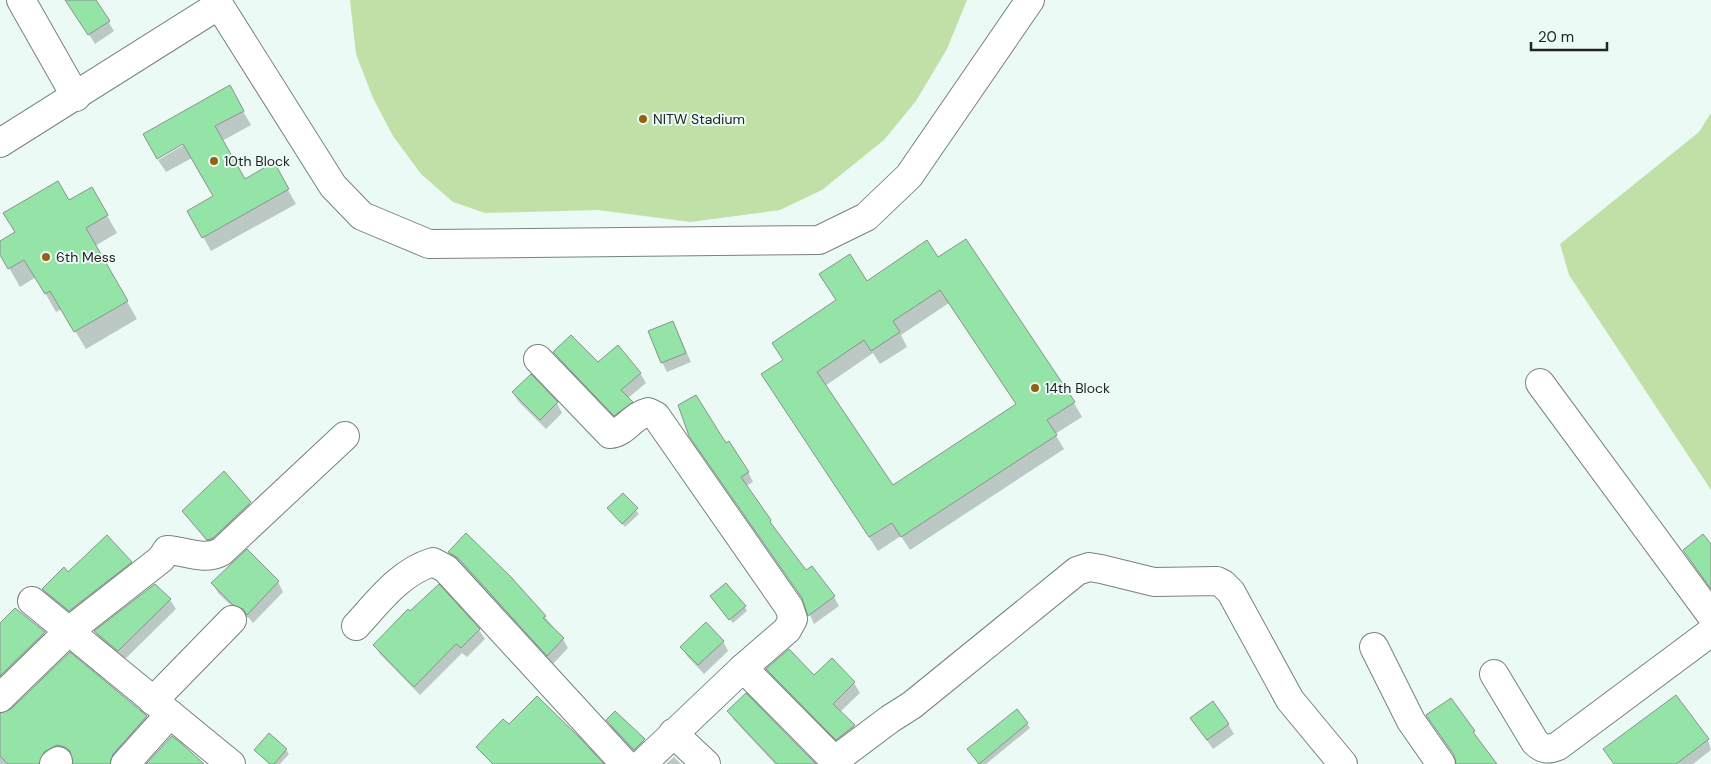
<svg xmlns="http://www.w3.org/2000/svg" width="1711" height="764" font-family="'DM Sans',sans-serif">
<rect width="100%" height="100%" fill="#ecfaf5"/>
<g fill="#c1e0a7">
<polygon points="350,0 967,0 947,49 916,101 884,140 822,190 780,210 690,222 598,210 485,213 453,202 421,174 393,136 373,98 356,54"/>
<polygon points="1711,113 1711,490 1569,275 1560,244 1699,132"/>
</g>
<g fill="#0003" fill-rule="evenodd">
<polygon points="67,0 95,0 114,31 95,44"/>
<polygon points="229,87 251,125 222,141 244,180 273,164 296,204 211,251 189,211 214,197 192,158 166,172 158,160 189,142"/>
<polygon points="92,189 117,233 95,246 137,319 86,349 62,309 56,312 36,277 20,287 0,252 0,242"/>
<path d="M938,259l136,144 8,14 -27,17 9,15 -154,101 -9,-14 -23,15 -115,-176 21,-14 83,-79zM949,303l68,102 -125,82 -67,-101 48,-33 7,11 27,-17 -6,-12z"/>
<polygon points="673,322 691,362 667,372 662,362"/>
<polygon points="555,352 640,373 646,383 628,398 637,412 620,424 560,362"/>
<polygon points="530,376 557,403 562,413 546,429 519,402 513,393"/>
<polygon points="725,445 748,472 753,482 746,486 776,530 806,572 834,597 839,606 814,624 804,601 696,446"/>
<polygon points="224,473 256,512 213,549 183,511"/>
<polygon points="623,495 639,514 625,527 609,509"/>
<polygon points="466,535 545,617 563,639 568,648 553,664 464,568 455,562 449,552"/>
<polygon points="247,551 278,582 283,592 253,623 249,618 240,614 218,593 213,584"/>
<polygon points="131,562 137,572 75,620 48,598 43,589"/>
<polygon points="439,586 479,630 485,639 467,657 462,653 420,695 380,654 375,645"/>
<polygon points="170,600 176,609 124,660 101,641 95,632"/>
<polygon points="714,601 745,607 747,611 733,623"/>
<polygon points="15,610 44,633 50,642 0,691 0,626"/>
<polygon points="723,641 728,651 704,674 687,656 682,647"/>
<polygon points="832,659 854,683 860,693 840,712 854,726 860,736 842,749 773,679 767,669 814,676"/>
<polygon points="729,711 814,764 775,764 734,720"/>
<polygon points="615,713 644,740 650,750 640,759 613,730 608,721"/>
<polygon points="0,714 146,717 152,726 118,764 74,764 75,759 62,754 48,764 0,764"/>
<polygon points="1191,718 1228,724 1234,734 1213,749"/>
<polygon points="1027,724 1030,728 986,764 980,764 971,753"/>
<polygon points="509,726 603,764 492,764 477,747"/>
<polygon points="1708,740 1711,750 1693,764 1614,764"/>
<polygon points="255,750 286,750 289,754 280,764 269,764"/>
<polygon points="674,757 681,764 666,764"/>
</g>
<g fill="#94e3a7" stroke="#8a948c" fill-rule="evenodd">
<polygon points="65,0 96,0 110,21 88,35"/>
<polygon points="230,85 244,111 215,126 245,179 274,162 289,189 202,238 187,211 213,196 183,144 157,159 143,134"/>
<polygon points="58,181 69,200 92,187 108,215 86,228 128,301 74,332 50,291 45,294 24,260 8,269 0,255 0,241 15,232 3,213"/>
<path d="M966,239l109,163 -28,18 10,15 -156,102 -9,-14 -23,14 -108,-163 22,-14 -11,-17 64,-43 -17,-26 31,-20 17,27 60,-41 11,17zM940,290l76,114 -123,81 -76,-113 47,-32 7,11 29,-19 -7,-11z"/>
<polygon points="673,321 686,353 661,363 648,331"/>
<polygon points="571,335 598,362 618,345 641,373 621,390 633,402 614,416 553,352"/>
<polygon points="531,374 558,402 540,420 512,392"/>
<polygon points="696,395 726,443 729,441 749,472 741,477 771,520 770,522 806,570 812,566 835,596 808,616 802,598 689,436 678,405"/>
<polygon points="224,471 251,502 213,538 207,540 182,511"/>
<polygon points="623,493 638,508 622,524 607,508"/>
<polygon points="466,533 511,577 546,616 543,618 564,638 547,656 458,558 448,552"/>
<polygon points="1703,534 1711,544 1711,589 1683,550"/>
<polygon points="107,535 132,562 69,611 42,589 64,567 68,572"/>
<polygon points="247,549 279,581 247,615 243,609 233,605 211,583"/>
<polygon points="726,583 746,606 729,620 710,596"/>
<polygon points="155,584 171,599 118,651 94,631"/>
<polygon points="439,584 480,629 461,648 456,644 414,687 373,645 408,609 410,611"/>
<polygon points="15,608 45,632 0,676 0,623"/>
<polygon points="706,622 724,641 698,665 680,647"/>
<polygon points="789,649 814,675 832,658 855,682 833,704 855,725 836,740 766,669"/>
<polygon points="70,652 147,716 113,754 110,764 73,764 70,751 65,747 57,745 44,752 39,764 8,764 0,756 0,713 11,709"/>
<polygon points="746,693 816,764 777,764 727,711"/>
<polygon points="1676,695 1709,739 1676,764 1614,764 1603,749"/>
<polygon points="537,696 579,737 604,764 493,764 476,747 503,719 509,724"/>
<polygon points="1451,698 1475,731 1473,732 1497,764 1456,764 1454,755 1426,715"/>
<polygon points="1213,701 1229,724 1207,740 1190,718"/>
<polygon points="1017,709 1028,723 979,764 967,749"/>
<polygon points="615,711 645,739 634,750 606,720"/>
<polygon points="269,733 287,749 274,764 270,764 254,750"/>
<polygon points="172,736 182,744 204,764 146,764"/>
</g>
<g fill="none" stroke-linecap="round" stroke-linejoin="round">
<g stroke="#77837e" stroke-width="30">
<g id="minor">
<polyline points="21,0 76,97"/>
<polyline points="0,143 219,5 333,186 362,216 429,244 819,240 866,217 909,176 1030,0"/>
<path d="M538,359l72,75c15,-1 22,-18 38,-22l8,4 133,191 4,12 -6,11 -44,38 -101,96"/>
<polyline points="1540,383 1711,615"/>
<polyline points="32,601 231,764"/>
<path d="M356,626c23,-25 44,-54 77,-64l13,7 179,195"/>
<polyline points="1374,647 1411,721 1441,764"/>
<polyline points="743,668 838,764"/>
<path d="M1494,674l41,68c8,8 13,8 23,4l153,-114"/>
<path d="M0,698l69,-67 92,-72 6,-9c19,1 36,11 54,2l124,-116"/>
<polyline points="153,701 232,620"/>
<polyline points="673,733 706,764"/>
<polyline points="834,761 890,719 912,705 1077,571 1089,567 1101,569 1154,582 1217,581 1223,584 1231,592 1290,700 1343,764"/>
<polyline points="54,764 58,761"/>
<polyline points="125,764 170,714"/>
</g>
</g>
<use href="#minor" stroke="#fff" stroke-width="28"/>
</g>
<g fill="#926111" stroke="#ecfaf5" stroke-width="2">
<circle cx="643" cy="119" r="5"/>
<circle cx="214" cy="161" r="5"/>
<circle cx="46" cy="257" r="5"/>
<circle cx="1035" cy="388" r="5"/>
</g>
<g text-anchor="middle" stroke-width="4" stroke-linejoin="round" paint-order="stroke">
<g font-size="14" fill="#202523" stroke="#ecfaf5" text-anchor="start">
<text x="653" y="124">NITW Stadium</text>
<text x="224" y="166">10th Block</text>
<text x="56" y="262">6th Mess</text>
<text x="1045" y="393">14th Block</text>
</g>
</g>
<path d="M1531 42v8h76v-8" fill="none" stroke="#202523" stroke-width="2.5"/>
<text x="1538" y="42" font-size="15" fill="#202523" stroke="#ecfaf5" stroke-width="4" paint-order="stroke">20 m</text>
</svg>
